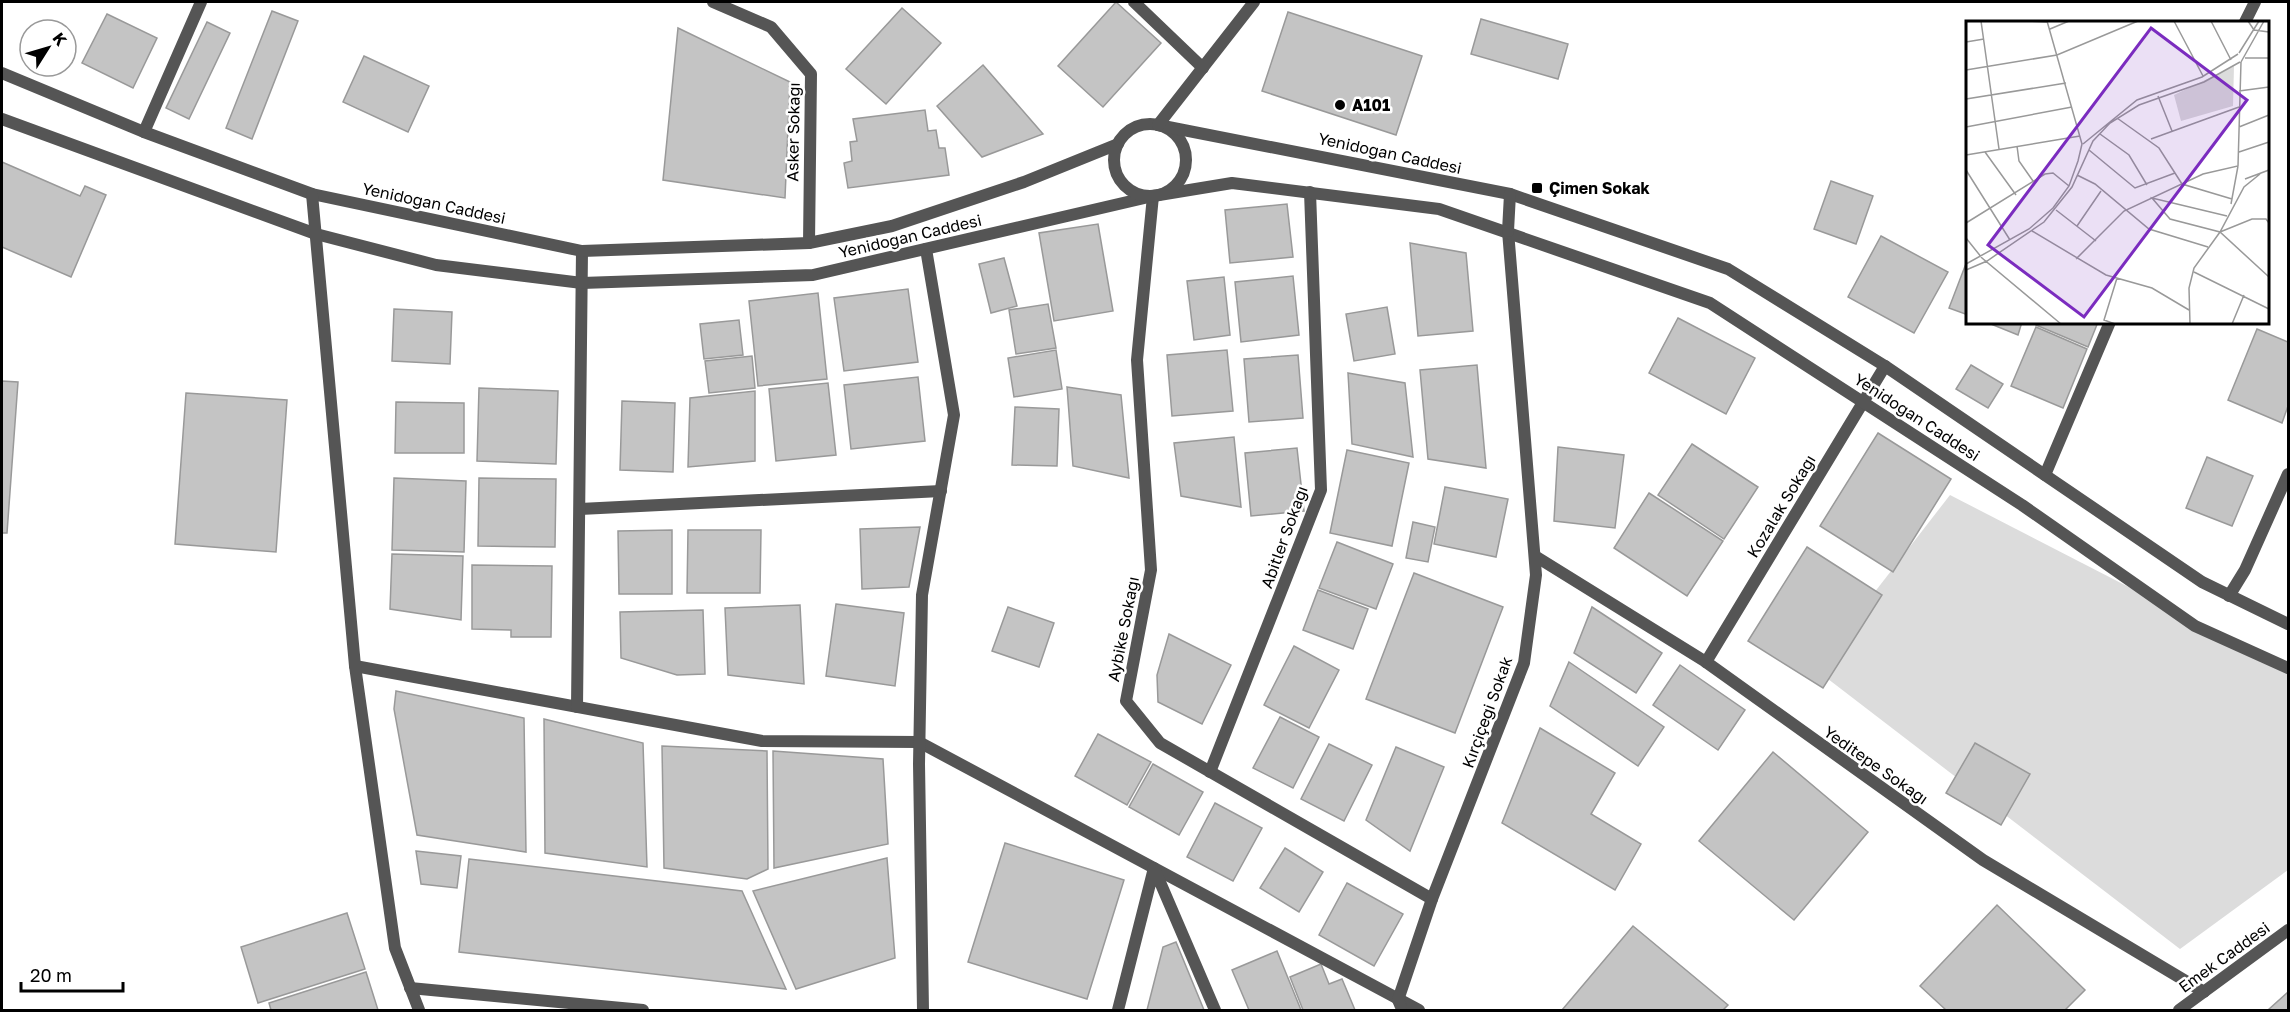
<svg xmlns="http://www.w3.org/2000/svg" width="2290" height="1012" font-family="'Golos Text',sans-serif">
<rect width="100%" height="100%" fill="#fff"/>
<polygon fill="#dcdcdc" points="1950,495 2288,669 2288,870 2180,949 1815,669"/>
<g fill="#c4c4c4" stroke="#999" stroke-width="1.5">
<polygon points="1116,2 1161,43 1103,107 1058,66"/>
<polygon points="902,8 941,43 886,104 846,69"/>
<polygon points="272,11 298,21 252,139 226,128"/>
<polygon points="1288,12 1422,56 1396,135 1262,91"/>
<polygon points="107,14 157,38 133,88 82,63"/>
<polygon points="1481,19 1568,44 1558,79 1471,54"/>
<polygon points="207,22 230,33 189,119 166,108"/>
<polygon points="678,28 790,82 785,198 663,180"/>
<polygon points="364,56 429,86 408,132 343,102"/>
<polygon points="983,65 1043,134 982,157 937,106"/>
<polygon points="925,110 928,131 936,130 939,148 945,148 949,175 848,188 844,163 852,161 850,142 857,141 853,119"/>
<polygon points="2,162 80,196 85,186 106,195 71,277 2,247"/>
<polygon points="1831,181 1873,196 1856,244 1814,229"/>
<polygon points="1287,204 1293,257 1230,263 1225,210"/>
<polygon points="1098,224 1113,311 1054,321 1039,233"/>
<polygon points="1881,236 1948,272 1914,333 1848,297"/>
<polygon points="1410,243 1466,253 1473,331 1418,336"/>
<polygon points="1004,258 1017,306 991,313 979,264"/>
<polygon points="1967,261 1968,261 1968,315 1949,308"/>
<polygon points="1293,276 1299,335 1241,342 1235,282"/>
<polygon points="1224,277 1230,335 1194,340 1187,281"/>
<polygon points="908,289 918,362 844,371 834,298"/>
<polygon points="818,293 827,379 758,386 749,301"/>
<polygon points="1048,304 1056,348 1016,354 1009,310"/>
<polygon points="1387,307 1395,354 1354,361 1346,314"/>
<polygon points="394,309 452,312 450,364 392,361"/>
<polygon points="1678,318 1755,358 1726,414 1649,373"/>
<polygon points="739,320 743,355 704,359 700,324"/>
<polygon points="1986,322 2022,322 2018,335"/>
<polygon points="2037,322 2098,322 2088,347 2036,325"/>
<polygon points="2036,327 2087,349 2063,408 2011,386"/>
<polygon points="2257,329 2288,342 2288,406 2282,423 2228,400"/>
<polygon points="1056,350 1062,389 1014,397 1008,358"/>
<polygon points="1227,350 1233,411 1172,416 1167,355"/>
<polygon points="1298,355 1303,418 1249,422 1244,359"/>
<polygon points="752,356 755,388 709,393 705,361"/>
<polygon points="1477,365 1486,468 1428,459 1420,370"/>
<polygon points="1971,365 2003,384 1988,408 1956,389"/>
<polygon points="1348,373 1405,383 1413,457 1352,444"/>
<polygon points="918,377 925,441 851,449 844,385"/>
<polygon points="2,381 18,382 7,533 2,533"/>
<polygon points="828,383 836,455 776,461 769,389"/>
<polygon points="1067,387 1121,395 1129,478 1073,466"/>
<polygon points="479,388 558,391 556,464 477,461"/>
<polygon points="755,391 755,461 688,467 690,398"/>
<polygon points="186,393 287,400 276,552 175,544"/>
<polygon points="622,401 675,403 673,472 620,470"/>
<polygon points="396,402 464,403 464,453 395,453"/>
<polygon points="1015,407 1059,409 1057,466 1012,465"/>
<polygon points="1878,433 1951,479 1893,572 1820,526"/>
<polygon points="1234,437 1241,507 1181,496 1174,443"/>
<polygon points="1692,444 1758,487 1724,539 1658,495"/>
<polygon points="1558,447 1624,455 1615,528 1554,521"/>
<polygon points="1297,448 1304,511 1251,516 1245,453"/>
<polygon points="1347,450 1409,463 1392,546 1330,533"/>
<polygon points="2207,457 2253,476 2232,526 2186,508"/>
<polygon points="394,478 466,481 464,552 392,550"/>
<polygon points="479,478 556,479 555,547 478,546"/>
<polygon points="1445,487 1508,499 1496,557 1434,544"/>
<polygon points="1649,493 1723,541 1687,596 1614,548"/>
<polygon points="1413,522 1435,527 1428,562 1406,558"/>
<polygon points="920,527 909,587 862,589 860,529"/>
<polygon points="672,530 672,594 619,594 618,531"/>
<polygon points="688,530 761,530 760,593 687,593"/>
<polygon points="1337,542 1393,564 1376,609 1319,588"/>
<polygon points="1807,547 1882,595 1823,688 1748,641"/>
<polygon points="392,554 463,556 461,620 390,609"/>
<polygon points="472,565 552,566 551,637 511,637 511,630 472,629"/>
<polygon points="1414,573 1503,607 1455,733 1366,699"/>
<polygon points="1318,590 1368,609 1353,649 1303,630"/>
<polygon points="836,604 904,613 895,686 826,676"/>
<polygon points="800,605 804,684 728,675 725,608"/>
<polygon points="1008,607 1054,623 1039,667 992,651"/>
<polygon points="1592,607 1662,653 1636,693 1574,653"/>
<polygon points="703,610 705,674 677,675 621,658 620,612"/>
<polygon points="1169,634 1231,665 1202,724 1158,702 1157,675"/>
<polygon points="1294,646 1339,670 1309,728 1264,705"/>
<polygon points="1569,662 1664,727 1638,766 1550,706"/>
<polygon points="1680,665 1745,710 1718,750 1653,705"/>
<polygon points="396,691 524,718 526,852 417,835 394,709"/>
<polygon points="1280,717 1319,737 1293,788 1253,768"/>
<polygon points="544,719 643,743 647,867 545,853"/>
<polygon points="1540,728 1615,773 1591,814 1641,844 1615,890 1502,823"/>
<polygon points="1098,734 1151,762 1127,805 1075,776"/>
<polygon points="1975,743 2030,774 2001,825 1946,793"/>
<polygon points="1329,744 1372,765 1344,821 1301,799"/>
<polygon points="662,746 767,751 768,869 747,879 664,868"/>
<polygon points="1396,747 1444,767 1410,851 1366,820"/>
<polygon points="773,751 883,759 888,844 774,868"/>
<polygon points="1773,752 1868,832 1794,920 1699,841"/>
<polygon points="1153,764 1203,792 1179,835 1129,807"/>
<polygon points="1215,803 1262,828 1233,881 1187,857"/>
<polygon points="1005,843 1124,880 1087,999 968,962"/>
<polygon points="1285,848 1323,872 1299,912 1260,888"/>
<polygon points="416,851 461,856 457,888 421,884"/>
<polygon points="887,858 895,958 796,989 753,891"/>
<polygon points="469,859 742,891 786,989 459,952"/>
<polygon points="1347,883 1403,914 1374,966 1319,935"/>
<polygon points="1997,905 2085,990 2065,1010 1946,1010 1920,986"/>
<polygon points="347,913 365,969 258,1003 241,947"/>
<polygon points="1633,926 1728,1005 1723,1010 1562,1010"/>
<polygon points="1176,942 1204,1010 1147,1010 1163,947"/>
<polygon points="1277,951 1301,1010 1249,1010 1232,970"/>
<polygon points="1321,964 1329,984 1342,979 1355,1010 1303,1010 1290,977"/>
<polygon points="366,972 378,1010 271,1010 269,1003"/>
<polygon points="2288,992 2288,1010 2268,1010"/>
</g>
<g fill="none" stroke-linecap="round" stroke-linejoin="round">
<g stroke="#555" stroke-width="12">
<polyline points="2245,22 2255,2"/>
<polyline points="2045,475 2110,322"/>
<polyline points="410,988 643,1010"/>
</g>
<g stroke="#555" stroke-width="12">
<polyline points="713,2 771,27 811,74 809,243"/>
<polyline points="1134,2 1203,68"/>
<polyline points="144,132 201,2"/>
<polyline points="1153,196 1137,360 1151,570 1126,701 1160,743 1432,899"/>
<polyline points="580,509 941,491"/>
<polyline points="1535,556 1706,662 1983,860 2204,992"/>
<polyline points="2229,596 2245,570 2288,474"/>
<polyline points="1706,662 1885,366"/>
<polyline points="355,666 762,741 919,742 1419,1010"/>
<polyline points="577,707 582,251"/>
<polyline points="1210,772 1321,490 1310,192"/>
<polyline points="1401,1007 1398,1000 1432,899 1524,663 1536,575 1508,231"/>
<polyline points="923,1010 919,764 922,595 954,415 926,249"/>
<polyline points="1118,1010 1154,868 1215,1010"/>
</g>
<g stroke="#555" stroke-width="12">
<polyline points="2,73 144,132 312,194 582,251 809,243 892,226 1024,182 1118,144"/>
<polyline points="2,119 316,234 436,265 582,283 813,275 1153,196 1232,183 1439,209 1710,303 2022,505 2195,626 2288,668"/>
<circle cx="1150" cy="160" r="36"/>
<polyline points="1158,125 1510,194 1728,269 1885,366 2202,582 2288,624"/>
<polyline points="1158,125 1254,2"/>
<polyline points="312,194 355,666 395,948 419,1010"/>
<polyline points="1508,231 1510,194"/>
<polyline points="2179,1010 2288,930"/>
</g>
</g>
<g fill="#000" stroke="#fff" stroke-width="2">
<circle cx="1340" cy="105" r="6"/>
<rect x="1531" y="182" width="12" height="12" rx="3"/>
</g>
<g text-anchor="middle" stroke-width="5" stroke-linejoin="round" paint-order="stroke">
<g font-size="16" font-weight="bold" fill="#000" stroke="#fff" text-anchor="start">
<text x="1352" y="111">A101</text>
<text x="1549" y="194">Çimen Sokak</text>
</g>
<g font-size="16" fill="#000" stroke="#fff">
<text transform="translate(793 132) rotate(-89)" y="6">Asker Sokağı</text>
<text transform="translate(1390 153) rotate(12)" y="6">Yenidoğan Caddesi</text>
<text transform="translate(434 203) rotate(12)" y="6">Yenidoğan Caddesi</text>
<text transform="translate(910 236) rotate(-13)" y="6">Yenidoğan Caddesi</text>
<text transform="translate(1917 417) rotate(33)" y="6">Yenidoğan Caddesi</text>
<text transform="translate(1781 506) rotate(-59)" y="6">Kozalak Sokağı</text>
<text transform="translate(1284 537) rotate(-70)" y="6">Abitler Sokağı</text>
<text transform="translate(1123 629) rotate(-79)" y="6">Aybike Sokağı</text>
<text transform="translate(1487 712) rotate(-70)" y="6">Kırçiçeği Sokak</text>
<text transform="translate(1876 765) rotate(35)" y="6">Yeditepe Sokağı</text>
<text transform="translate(2224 957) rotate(-36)" y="6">Emek Caddesi</text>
</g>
</g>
<g transform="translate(1966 21)">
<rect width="303" height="303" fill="#fff"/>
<path d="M268,45l-1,40 -52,15 -7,-26z" fill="#dcdcdc"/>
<path fill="none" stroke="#999" stroke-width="1.5" d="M15,0l18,128M62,0l20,1M208,0l29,55M245,0l20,39M282,0l6,9 15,2M84,8l19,-8M0,21l18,-3M273,32l20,-32M279,37h24M275,41l23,-41M0,49l91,-15 81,-34M273,70l30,-4M192,75l14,35M0,78l100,-16M151,97l42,30 23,36 50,15M0,106l106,-20M273,106l30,-12M134,113l29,21 18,30M185,118l88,-32M117,123l54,-44 65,-23 36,-23M51,125l2,15 14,20M123,129l46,38 40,-15M19,131l31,43M273,131l30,-10M0,134l114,-19M0,149l44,70M111,154l18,9 54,45 59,18M279,158l24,-9M265,183l7,-38M90,189l40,31M261,195l-75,-18 18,21 50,13 49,45M0,202l79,-49 8,-1 16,13M111,205l24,-35M66,210l74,44 46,13 37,22M254,211l32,-13h14l3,4M0,217l16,20 79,66M110,238l48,-48 79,-37 35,-8 3,-104M0,243l63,-35 24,-21 16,-22 9,-25 4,-17 -35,-123M0,249l21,-9 57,-39 28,-35 21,-46 17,-18 29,-18 65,-23 36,-20M228,251l75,37M149,303l-11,-4 13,-42M224,303l-1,-36 5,-20 26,-36 24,-45 16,-13M266,303l12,-29"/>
<path fill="#7b2cbf" fill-opacity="0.15" stroke="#7b2cbf" stroke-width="3" d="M185,7l96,72 -163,217 -96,-72z"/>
<rect width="303" height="303" fill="none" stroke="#000" stroke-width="3"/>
</g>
<rect width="2290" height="1012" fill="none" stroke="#000000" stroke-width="6"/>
<g transform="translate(48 48) rotate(53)"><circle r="28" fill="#ffffff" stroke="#999999" stroke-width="1.5"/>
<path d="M0-4.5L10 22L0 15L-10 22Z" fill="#000000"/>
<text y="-9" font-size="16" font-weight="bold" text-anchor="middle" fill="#000000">K</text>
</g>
<path d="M21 982v9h102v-9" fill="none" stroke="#000000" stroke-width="3"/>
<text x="30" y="982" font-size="18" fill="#000000" stroke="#ffffff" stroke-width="4.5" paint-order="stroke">20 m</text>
</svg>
